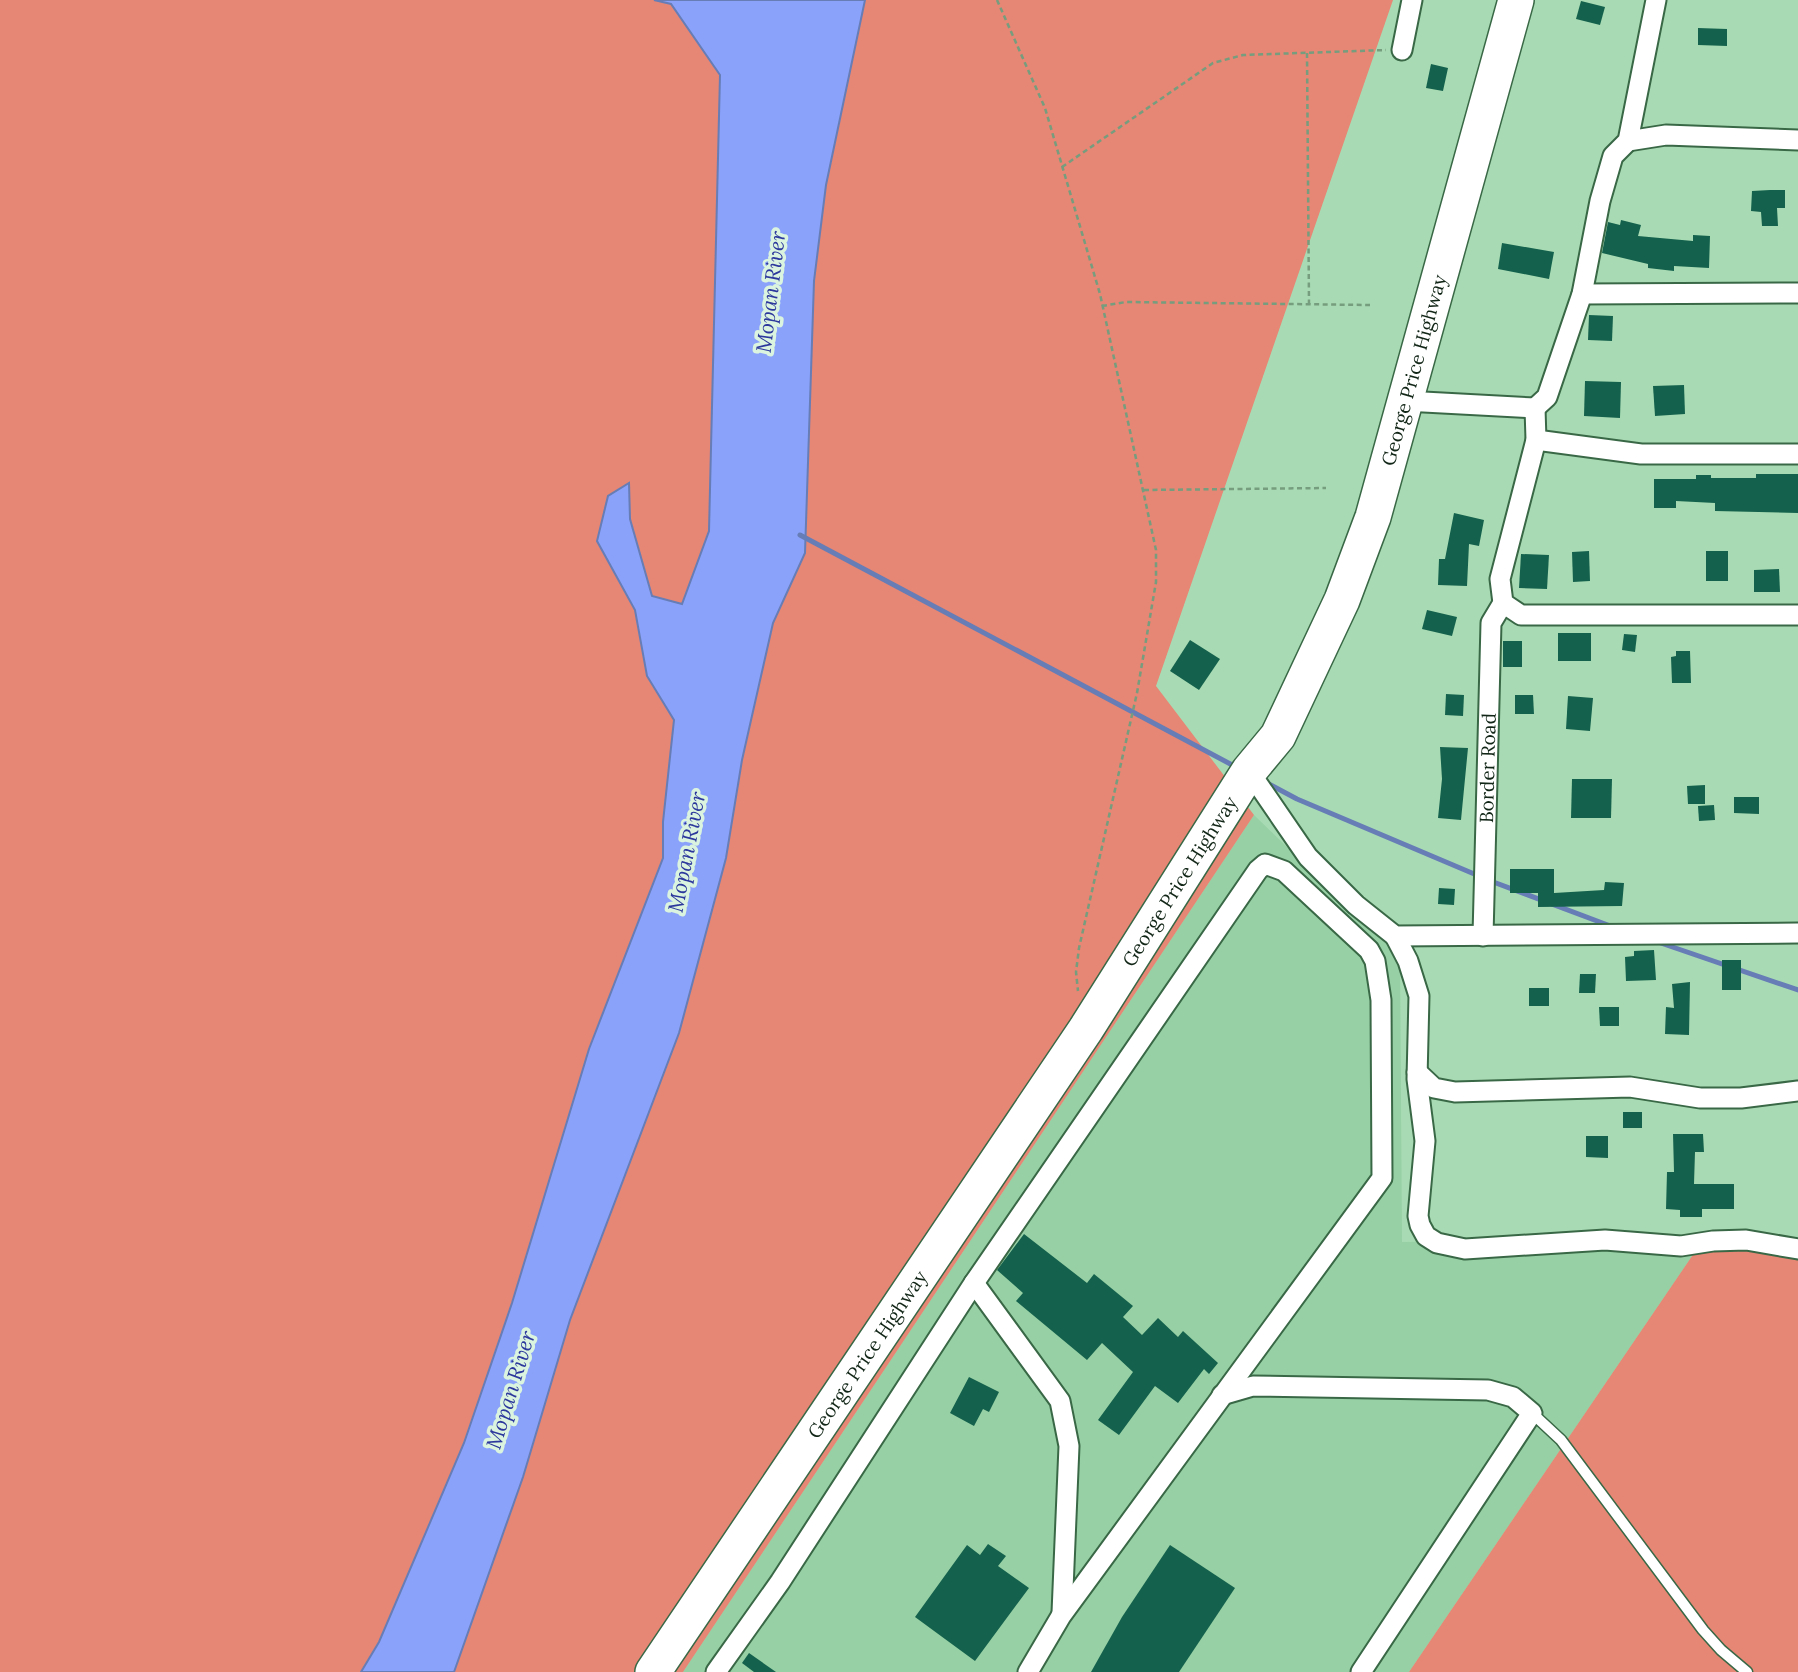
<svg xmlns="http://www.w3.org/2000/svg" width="1798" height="1672" font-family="Lora,serif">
<rect width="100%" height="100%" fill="#a8dbb3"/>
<polygon fill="#97d0a4" points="1254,815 1400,957 1402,1242 1705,1237 1409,1672 683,1672"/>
<g fill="#e68674">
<polygon points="0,0 654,0 671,4 720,75 709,531 682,604 652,596 630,519 628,484 597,541 635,611 647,676 674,719 663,822 663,858 589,1049 512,1303 464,1443 379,1642 361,1672 0,1672"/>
<polygon points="865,0 1393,0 1156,686 1254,815 683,1672 454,1672 523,1477 570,1320 726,858 742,760 773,623 805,553 814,281 826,185"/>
<polygon points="1705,1237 1798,1238 1798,1672 1409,1672"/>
</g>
<polygon fill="#8aa2fa" stroke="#667db6" stroke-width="2" points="654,0 865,0 826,185 814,281 805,553 773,623 742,760 726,858 679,1033 570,1320 523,1477 454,1672 361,1672 379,1642 464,1443 512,1303 589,1049 663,858 663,822 674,720 647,676 635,610 597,541 608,496 629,483 630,519 652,596 682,604 709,531 720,75 671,4"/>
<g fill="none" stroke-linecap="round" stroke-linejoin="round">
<g stroke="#667db6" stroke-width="5">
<polyline points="800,535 1236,767"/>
<polyline points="1267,783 1297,799 1479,876"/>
<polyline points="1488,880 1613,927"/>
<polyline points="1655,941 1798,990"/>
</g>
</g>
<g fill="#14614d">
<polygon points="1581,1 1605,7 1600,25 1576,19"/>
<polygon points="1698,28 1727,29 1727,46 1698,45"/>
<polygon points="1431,64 1448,68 1443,91 1426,88"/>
<polygon points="1770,190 1785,190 1785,208 1777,208 1778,226 1762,226 1761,212 1751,211 1752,191"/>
<polygon points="1621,220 1641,225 1638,236 1693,241 1693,235 1710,236 1709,268 1674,266 1674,271 1648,268 1648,264 1602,253 1608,222 1620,225"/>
<polygon points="1502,243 1554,252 1549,279 1498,269"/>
<polygon points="1589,315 1613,316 1612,341 1588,340"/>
<polygon points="1585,381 1621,382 1620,418 1584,416"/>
<polygon points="1684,385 1685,414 1655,416 1653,386"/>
<polygon points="1756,474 1798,474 1798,513 1715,511 1715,503 1676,501 1676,508 1654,508 1654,479 1696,479 1696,475 1711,475 1711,478 1756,478"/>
<polygon points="1454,513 1484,520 1479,546 1469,544 1467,586 1438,585 1439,559 1445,559"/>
<polygon points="1589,551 1590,581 1573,582 1572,552"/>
<rect x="1706" y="551" width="22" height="30"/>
<polygon points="1521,554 1549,555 1547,589 1519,588"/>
<polygon points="1779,569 1780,592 1754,592 1754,570"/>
<polygon points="1427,610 1457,617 1452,636 1422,629"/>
<rect x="1558" y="633" width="33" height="28"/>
<polygon points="1624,634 1637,635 1635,652 1622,650"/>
<polygon points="1190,640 1220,659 1199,690 1170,671"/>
<rect x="1503" y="641" width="19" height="26"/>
<polygon points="1676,651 1690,651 1691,683 1672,683 1671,657 1676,656"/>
<polygon points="1446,694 1464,695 1463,716 1445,715"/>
<polygon points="1515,695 1533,695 1534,714 1515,714"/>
<polygon points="1568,696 1593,698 1590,731 1566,729"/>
<polygon points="1440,747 1468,748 1461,820 1438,818 1442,779"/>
<polygon points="1572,779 1612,779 1611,818 1571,818"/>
<polygon points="1705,785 1705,804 1688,804 1687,786"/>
<polygon points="1734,797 1759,797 1759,814 1734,813"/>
<polygon points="1714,805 1715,820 1699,821 1698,806"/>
<polygon points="1510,869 1554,869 1554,893 1604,890 1605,882 1624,883 1622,906 1538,907 1538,893 1510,893"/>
<polygon points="1439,888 1455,889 1454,905 1438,904"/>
<polygon points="1654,950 1656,980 1626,981 1625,957 1634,956 1634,951"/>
<rect x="1722" y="960" width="19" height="30"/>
<polygon points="1580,974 1596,974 1595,993 1579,993"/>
<polygon points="1690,982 1689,1035 1665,1034 1666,1007 1674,1008 1672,984"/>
<rect x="1529" y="988" width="20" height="18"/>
<polygon points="1599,1007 1619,1007 1619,1026 1600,1026"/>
<rect x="1623" y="1112" width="19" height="16"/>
<polygon points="1673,1134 1703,1134 1704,1152 1695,1152 1694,1184 1734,1184 1734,1209 1702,1209 1702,1217 1680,1217 1680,1210 1666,1209 1667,1172 1674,1172"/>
<polygon points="1586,1136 1608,1136 1608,1158 1586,1157"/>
<polygon points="1024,1234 1087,1283 1094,1274 1133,1306 1123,1317 1142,1335 1158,1318 1178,1337 1183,1331 1218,1363 1209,1374 1204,1369 1178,1403 1155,1386 1119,1435 1098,1420 1133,1372 1102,1343 1087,1360 1016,1301 1023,1293 997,1270"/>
<polygon points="969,1377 999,1392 989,1412 983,1409 974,1426 950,1413"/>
<polygon points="988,1544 1006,1556 998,1566 1029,1588 975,1661 915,1617 967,1545 980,1555"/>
<polygon points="1170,1545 1235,1588 1179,1672 1091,1672 1122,1617"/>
<polygon points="749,1653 776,1672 754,1672 742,1663"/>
</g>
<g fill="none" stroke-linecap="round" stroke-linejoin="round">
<g stroke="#396846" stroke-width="13">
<polyline id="lane" points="1532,1413 1561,1440 1703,1630 1721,1650 1747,1672"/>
</g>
<g stroke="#396846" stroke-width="23">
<g id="street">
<polyline points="1402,50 1412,0"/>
<polyline points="1628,141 1666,135 1798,140"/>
<polyline points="1582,294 1798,293"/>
<polyline points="1405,401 1535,408 1547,397 1582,294 1600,201 1613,156 1628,141 1656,0"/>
<polyline points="1535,408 1536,440 1500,579 1503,603 1521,615 1798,615"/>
<polyline points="1536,440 1641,454 1798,454"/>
<polyline points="1249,771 1308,857 1356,905 1395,936 1798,933"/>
<polyline points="1395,936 1408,961 1419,996 1417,1079 1425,1141 1418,1216 1420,1225 1426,1236 1437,1243 1465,1249 1605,1240 1681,1246 1713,1241 1746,1240 1798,1249"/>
<path id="s1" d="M1483,936l8,-313 12,-20"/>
<polyline points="1417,1072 1434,1088 1455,1092 1630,1087 1700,1098 1741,1098 1798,1091"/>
<polyline points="974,1283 1060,1401 1069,1446 1062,1613"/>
<polyline points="1222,1395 1253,1386 1488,1390 1513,1397 1532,1413 1361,1672"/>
<polyline points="716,1672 780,1582 974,1283 1258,870 1265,864 1284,871 1369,950 1375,961 1381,1000 1382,1178 1061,1616 1028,1672"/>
</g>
</g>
<g stroke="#396846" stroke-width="38">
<g id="highway">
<path id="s2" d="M653,1672l433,-643 163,-258 29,-35 64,-136 31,-83 143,-517"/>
</g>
</g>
<g stroke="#759d7e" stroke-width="2.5" stroke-dasharray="5 3.5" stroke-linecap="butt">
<polyline points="997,0 1045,108 1100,294 1156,550 1156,582 1137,693 1079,948 1076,972 1078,991"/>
<polyline points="1307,53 1309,304"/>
<polyline points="1062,167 1213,63 1243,55 1386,50"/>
<polyline points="1102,306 1126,302 1370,305"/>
<polyline points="1144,490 1326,488"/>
</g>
<use href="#lane" stroke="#fff" stroke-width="10"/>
<use href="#street" stroke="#fff" stroke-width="19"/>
<use href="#highway" stroke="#fff" stroke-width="35"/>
</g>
<g text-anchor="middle" stroke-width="7" stroke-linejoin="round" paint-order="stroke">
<g font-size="19" fill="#122617" stroke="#dbf4e0">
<text dy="7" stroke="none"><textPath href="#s2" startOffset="1517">George Price Highway</textPath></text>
<text dy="7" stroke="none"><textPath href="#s1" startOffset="168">Border Road</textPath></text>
<text dy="7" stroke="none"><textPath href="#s2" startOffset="950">George Price Highway</textPath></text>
<text dy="7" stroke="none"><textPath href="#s2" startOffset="383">George Price Highway</textPath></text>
</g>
<g font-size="21" font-style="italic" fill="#2c389c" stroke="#dbf4e0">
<text transform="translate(771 292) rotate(-83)" y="7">Mopan River</text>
<text transform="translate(687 852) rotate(-79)" y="7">Mopan River</text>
<text transform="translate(511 1390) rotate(-73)" y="7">Mopan River</text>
</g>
</g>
</svg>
